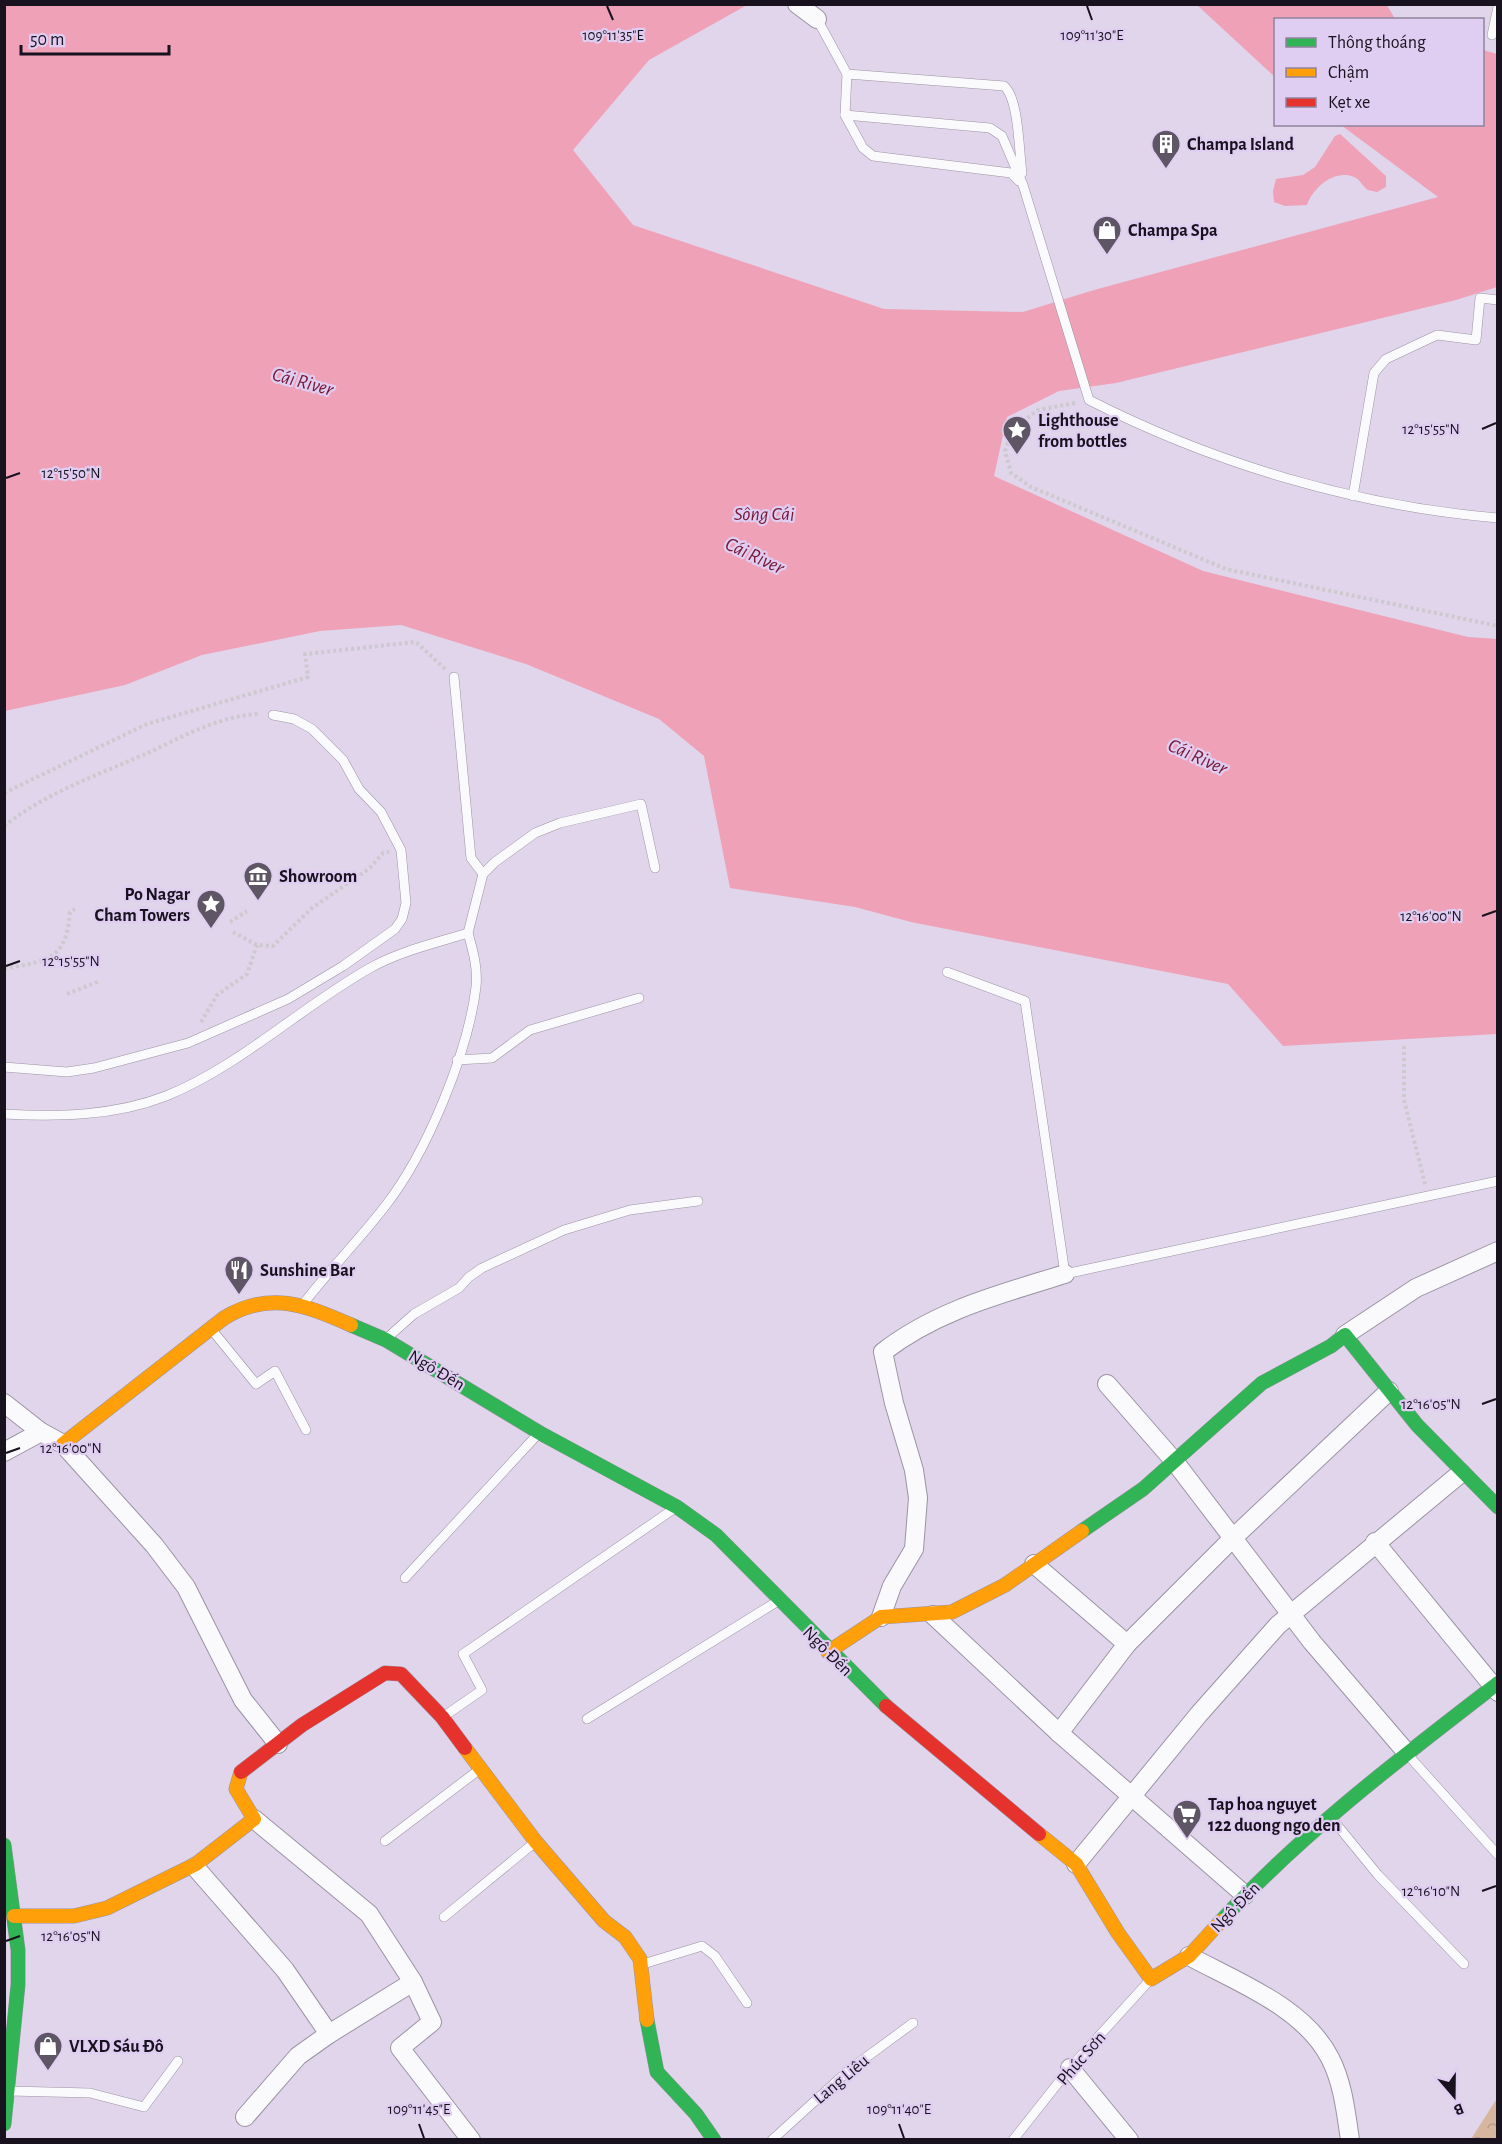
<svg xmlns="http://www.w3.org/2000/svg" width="1502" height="2144" font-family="'Alegreya Sans',sans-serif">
<defs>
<pattern id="forest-crowns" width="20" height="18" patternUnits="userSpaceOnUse" patternTransform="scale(1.5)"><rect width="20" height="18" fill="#d7b6a0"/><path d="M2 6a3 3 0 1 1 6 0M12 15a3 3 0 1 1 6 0" fill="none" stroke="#b89b89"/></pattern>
</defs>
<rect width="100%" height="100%" fill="#e0d5ea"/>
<polygon fill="url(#forest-crowns)" points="1497,2099 1497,2139 1471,2139 1494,2103"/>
<g fill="#efa1b7">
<polygon points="4,5 747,5 649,60 573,150 633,225 884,309 1023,312 1094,290 1438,197 1341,125 1482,124 1483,50 1497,54 1497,287 1456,300 1116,383 1059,391 1007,417 994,476 1203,571 1468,637 1497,639 1497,1034 1283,1046 1228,984 911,922 855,907 730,888 704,756 659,719 526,664 401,625 320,631 202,655 125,685 5,711"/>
<polygon points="1197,5 1387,5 1395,19 1276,20 1275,77"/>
<path d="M1340,134l46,42v11l-9,5 -9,-2c-6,-4 -8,-11 -14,-13 -20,-8 -41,11 -47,28l-22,1 -11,-4 -1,-11 3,-12 27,-4 12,-8 20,-31z"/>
</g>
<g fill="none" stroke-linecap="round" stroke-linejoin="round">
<g stroke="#9b93a3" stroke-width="10">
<g id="lane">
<polyline points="817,19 847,74 845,115 863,148 873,156 1011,173 1019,181"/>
<polyline points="1492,35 1498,7"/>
<path d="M847,74l157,12c15,12 15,67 18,87"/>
<path d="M845,115l145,13 12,8 21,49 66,215c126,64 267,106 409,118"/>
<polyline points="1353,496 1374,373 1386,359 1437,335 1476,340 1480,298 1498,300"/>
<polyline points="454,677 471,858 483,874"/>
<polyline points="468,933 483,874 495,862 535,833 560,823 641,804 655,868"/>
<polyline points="947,972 1025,1001 1065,1274 1498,1181"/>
<polyline points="457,1060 492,1058 530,1030 639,998"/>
<polyline points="4,1067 67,1072 94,1068 188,1043 288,999 343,966 395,929 402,919 406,903 401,850 381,812 359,789 343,760 312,729 294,719 273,715"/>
<path d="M4,1114c54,3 111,2 162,-18 74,-30 135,-89 204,-128 30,-17 66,-25 98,-35 5,18 10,35 8,54 -8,66 -49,165 -90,218 -26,34 -56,64 -82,98"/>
<polyline points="212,1330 256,1384 275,1371 306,1430"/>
<polyline points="387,1338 414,1314 459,1288 469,1277 482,1268 564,1230 630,1210 698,1201"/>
<polyline points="405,1578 538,1434"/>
<polyline points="443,1717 482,1690 463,1654 675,1508"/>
<polyline points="587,1719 778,1601"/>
<polyline points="1408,1755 1498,1855"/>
<polyline points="1333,1820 1378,1875 1464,1964"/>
<polyline points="385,1841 480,1769"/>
<polyline points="444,1917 534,1843"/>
<polyline points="643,1964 702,1946 715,1956 747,2003"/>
<polyline points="10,2091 90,2093 144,2107 178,2061"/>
<polyline points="772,2140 849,2070 913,2023"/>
<polyline points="1013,2140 1070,2068 1149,1981"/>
</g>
</g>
<g stroke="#9b93a3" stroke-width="20">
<g id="street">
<polyline points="797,4 817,19"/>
<polyline points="1345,1335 1416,1288 1498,1251"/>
<polyline points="1107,1384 1175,1462 1312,1642 1407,1753"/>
<polyline points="4,1403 41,1432 63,1444 154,1545 186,1587 243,1700 278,1744"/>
<polyline points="4,1452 41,1432"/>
<polyline points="1375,1542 1498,1692"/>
<polyline points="1034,1564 1127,1644"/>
<polyline points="933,1615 1059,1733 1245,1895"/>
<path d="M881,1617l11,-31 22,-37 4,-51 -4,-28 -20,-67 -11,-51c54,-42 118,-58 182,-78"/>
<polyline points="1059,1733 1127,1644 1234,1537 1389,1391"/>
<polyline points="254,1819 369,1914 413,1982 432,2022 400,2048 471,2140"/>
<polyline points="1076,1864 1199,1714 1278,1625 1461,1473"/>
<polyline points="195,1867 285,1970 329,2034 298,2056 245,2117"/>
<path d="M1189,1956c48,26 115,51 141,102 13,25 16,55 20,82"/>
<polyline points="329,2034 413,1982"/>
<polyline points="1070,2068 1129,2140"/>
</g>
</g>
<g stroke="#9b93a3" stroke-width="15">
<g id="fast">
<polyline points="351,1325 386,1340 540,1433 677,1507 716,1535 886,1706"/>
<polyline points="1082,1531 1143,1489 1262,1383 1331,1346 1345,1335 1417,1425 1498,1507"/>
<polyline points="4,1845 18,1950 18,1985 4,2124"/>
<path d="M1221,1921c82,-89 181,-164 277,-238"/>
<polyline points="647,2020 657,2072 696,2114 714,2140"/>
</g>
</g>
<g stroke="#9b93a3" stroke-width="15">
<g id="slow">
<path d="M63,1444l161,-126c46,-28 81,-13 127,7"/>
<polyline points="828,1652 881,1617 952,1612 1005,1585 1082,1531"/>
<polyline points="465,1748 536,1842 604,1921 625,1937 640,1959 647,2020"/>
<polyline points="1039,1834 1076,1864 1118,1933 1151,1979 1189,1956 1221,1921"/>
<polyline points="14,1916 74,1916 107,1908 196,1864 254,1819 236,1789 241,1772"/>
</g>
</g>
<g stroke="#9b93a3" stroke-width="15">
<g id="jam">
<polyline points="886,1706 1039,1834"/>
<polyline points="241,1772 302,1725 385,1673 401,1674 442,1717 465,1748"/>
</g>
</g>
<g stroke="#ccc9cf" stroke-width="4" stroke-dasharray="3 3" stroke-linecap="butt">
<polyline points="1075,403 1038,410 1013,428 1005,451 1011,473 1031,487 1226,569 1498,626"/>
<polyline points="4,793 147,724 308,677 305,654 416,642 445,669"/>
<path d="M4,826c42,-33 91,-50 139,-71 36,-16 76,-40 117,-41"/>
<polyline points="230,922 247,911"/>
<polyline points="233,932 257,945 273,946 312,908 370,868 383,853 389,852"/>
<path d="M4,969c44,-9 62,-8 66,-57l5,-3"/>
<polyline points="67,994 100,981"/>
<polyline points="201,1022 217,995 247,974 257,945"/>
<polyline points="1404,1046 1404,1100 1425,1184"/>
</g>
<use href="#lane" stroke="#faf9fc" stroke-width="9"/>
<use href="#street" stroke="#faf9fc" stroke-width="18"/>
<use href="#fast" stroke="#30b455" stroke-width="14"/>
<use href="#slow" stroke="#ff9f0a" stroke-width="14"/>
<use href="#jam" stroke="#e5322d" stroke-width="14"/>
</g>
<path fill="none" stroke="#18111e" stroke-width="2" d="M607,6l6,14M1087,6l5,14M1482,429l14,-6M6,478l14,-5M1482,916l14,-5M6,966l14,-5M1482,1404l14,-5M6,1453l14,-5M1482,1891l14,-5M6,1941l14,-5M419,2124l5,14M899,2124l5,14"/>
<defs>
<g id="building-pin" transform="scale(1.5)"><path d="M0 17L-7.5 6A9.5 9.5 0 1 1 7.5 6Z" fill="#5e5665" stroke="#e0cdf2"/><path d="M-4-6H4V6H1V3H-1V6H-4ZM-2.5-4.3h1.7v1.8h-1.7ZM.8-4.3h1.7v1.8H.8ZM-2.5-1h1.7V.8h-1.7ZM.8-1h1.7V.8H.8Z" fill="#fff"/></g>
<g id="shop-pin" transform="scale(1.5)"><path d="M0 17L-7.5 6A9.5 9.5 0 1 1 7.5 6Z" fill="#5e5665" stroke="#e0cdf2"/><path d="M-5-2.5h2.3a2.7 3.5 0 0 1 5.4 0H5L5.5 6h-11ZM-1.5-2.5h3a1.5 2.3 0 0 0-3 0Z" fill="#fff"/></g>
<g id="sight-pin" transform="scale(1.5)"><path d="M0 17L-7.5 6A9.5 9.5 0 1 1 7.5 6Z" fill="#5e5665" stroke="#e0cdf2"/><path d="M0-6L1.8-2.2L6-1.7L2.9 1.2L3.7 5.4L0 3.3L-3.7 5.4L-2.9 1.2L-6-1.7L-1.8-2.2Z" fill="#fff"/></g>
<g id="museum-pin" transform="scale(1.5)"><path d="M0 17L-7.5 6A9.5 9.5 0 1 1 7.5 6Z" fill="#5e5665" stroke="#e0cdf2"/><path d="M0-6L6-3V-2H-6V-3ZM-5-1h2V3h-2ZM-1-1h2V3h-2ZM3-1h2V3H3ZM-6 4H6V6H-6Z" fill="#fff"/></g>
<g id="restaurant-pin" transform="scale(1.5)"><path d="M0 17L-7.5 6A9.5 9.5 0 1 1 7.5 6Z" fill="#5e5665" stroke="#e0cdf2"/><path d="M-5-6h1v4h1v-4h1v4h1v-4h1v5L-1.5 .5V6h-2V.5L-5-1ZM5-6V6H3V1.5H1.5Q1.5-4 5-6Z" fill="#fff"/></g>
<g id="supermarket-pin" transform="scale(1.5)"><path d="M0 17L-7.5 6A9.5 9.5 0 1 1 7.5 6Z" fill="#5e5665" stroke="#e0cdf2"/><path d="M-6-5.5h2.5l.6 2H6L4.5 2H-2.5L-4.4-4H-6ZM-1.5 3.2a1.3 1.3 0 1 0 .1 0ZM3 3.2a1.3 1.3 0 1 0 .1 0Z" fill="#fff"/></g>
</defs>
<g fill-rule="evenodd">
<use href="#building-pin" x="1166" y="144"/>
<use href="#shop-pin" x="1107" y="230"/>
<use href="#sight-pin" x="1017" y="430"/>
<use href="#museum-pin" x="258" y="876"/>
<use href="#sight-pin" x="211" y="904"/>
<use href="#restaurant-pin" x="239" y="1270"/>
<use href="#supermarket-pin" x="1187" y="1814"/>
<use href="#shop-pin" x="48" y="2046"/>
</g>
<g text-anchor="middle" stroke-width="4.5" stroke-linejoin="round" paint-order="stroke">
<g font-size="18" font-weight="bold" fill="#18111e" stroke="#e0cdf2" text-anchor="start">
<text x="1187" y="150">Champa Island</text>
<text x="1128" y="236">Champa Spa</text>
<text x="1038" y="426">Lighthouse<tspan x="1038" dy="21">from bottles</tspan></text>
<text x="279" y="882">Showroom</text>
<text x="190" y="900" text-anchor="end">Po Nagar<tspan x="190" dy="21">Cham Towers</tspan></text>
<text x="260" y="1276">Sunshine Bar</text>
<text x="1208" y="1810">Tap hoa nguyet<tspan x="1208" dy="21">122 duong ngo den</tspan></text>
<text x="69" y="2052">VLXD Sáu Đô</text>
</g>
<g font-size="18" fill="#18111e" stroke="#e0cdf2">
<text transform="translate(437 1370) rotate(31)" y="6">Ngô Đến</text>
<text transform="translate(828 1651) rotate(45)" y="6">Ngô Đến</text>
<text transform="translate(1235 1907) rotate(-46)" y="6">Ngô Đến</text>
<text transform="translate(1081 2058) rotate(-49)" y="6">Phúc Sơn</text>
<text transform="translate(841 2079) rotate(-40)" y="6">Lang Liêu</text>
</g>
<g font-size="20" font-style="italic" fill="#761935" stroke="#e0cdf2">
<text transform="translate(303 381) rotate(15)" y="7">Cái River</text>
<text x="764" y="520">Sông Cái</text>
<text transform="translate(755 555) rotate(25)" y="7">Cái River</text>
<text transform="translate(1198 756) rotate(24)" y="7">Cái River</text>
</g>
</g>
<g font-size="15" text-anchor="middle" fill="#18111e" stroke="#e0cdf2" stroke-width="4.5" stroke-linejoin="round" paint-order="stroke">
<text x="613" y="40">109°11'35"E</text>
<text x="1092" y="40">109°11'30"E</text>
<text x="1431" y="434">12°15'55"N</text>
<text x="71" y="478">12°15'50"N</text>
<text x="1431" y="921">12°16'00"N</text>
<text x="71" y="966">12°15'55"N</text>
<text x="1431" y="1409">12°16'05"N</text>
<text x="71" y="1453">12°16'00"N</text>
<text x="1431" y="1896">12°16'10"N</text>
<text x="71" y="1941">12°16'05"N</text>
<text x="419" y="2114">109°11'45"E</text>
<text x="899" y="2114">109°11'40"E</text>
</g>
<rect width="1502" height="2144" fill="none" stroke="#18111e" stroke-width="12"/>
<rect x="1274" y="18" width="210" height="108" fill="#e0cdf2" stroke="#90829d" stroke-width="1.5"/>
<rect x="1286" y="38" width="30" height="9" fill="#30b455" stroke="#90829d" stroke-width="1.5"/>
<text x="1328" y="48" font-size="18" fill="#18111e">Thông thoáng</text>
<rect x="1286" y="68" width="30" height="9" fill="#ff9f0a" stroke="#90829d" stroke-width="1.5"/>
<text x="1328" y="78" font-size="18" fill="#18111e">Chậm</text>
<rect x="1286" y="98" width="30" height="9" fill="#e5322d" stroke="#90829d" stroke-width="1.5"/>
<text x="1328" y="108" font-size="18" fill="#18111e">Kẹt xe</text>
<g transform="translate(1454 2096) rotate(160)" stroke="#e0cdf2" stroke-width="4.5" paint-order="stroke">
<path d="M0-4.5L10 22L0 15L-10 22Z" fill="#18111e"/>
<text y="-9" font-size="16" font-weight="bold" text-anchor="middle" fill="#18111e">B</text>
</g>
<path d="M21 45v9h148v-9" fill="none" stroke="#18111e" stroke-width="3"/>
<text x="30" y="45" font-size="18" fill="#18111e" stroke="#e0cdf2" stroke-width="4.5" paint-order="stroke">50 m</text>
</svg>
